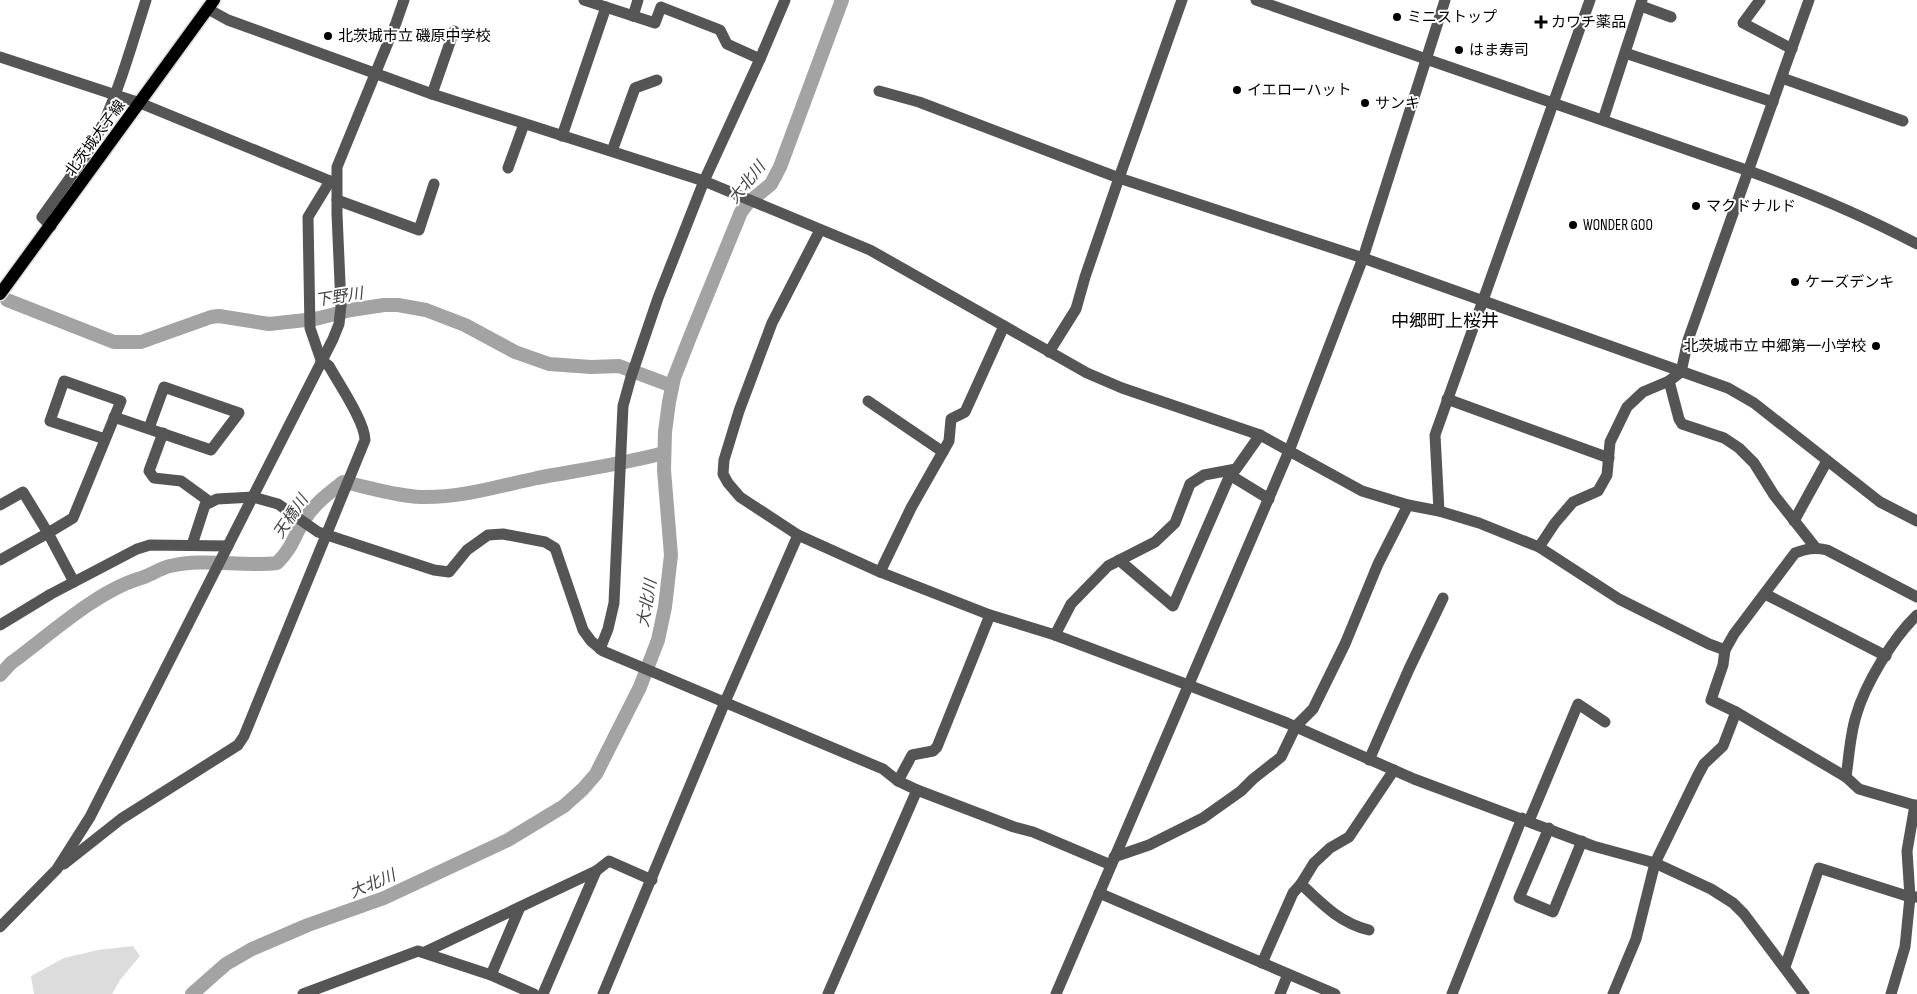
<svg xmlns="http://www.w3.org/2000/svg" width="1917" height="994" font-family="'Sofia Sans Condensed','Noto Sans JP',sans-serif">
<rect width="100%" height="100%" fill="#fff"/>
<polygon fill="#dcdcdc" points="133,946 140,956 120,980 112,994 34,994 31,976 64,958 98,950"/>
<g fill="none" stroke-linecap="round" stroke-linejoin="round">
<g stroke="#a3a3a3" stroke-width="14">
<polyline points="7,300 114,342 141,342 211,317 219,316 269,324 315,319 351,310 384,305 398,305 426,310 465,325 515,352 549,364 591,367 619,366 672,386"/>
<path d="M0,675l11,-12c37,-27 85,-71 127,-84 12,-3 20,-10 32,-13 35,-8 71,1 107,-3 16,-16 16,-25 27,-43 10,-16 25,-27 39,-38 26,5 51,14 78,15 39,1 79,-11 116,-19 43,-8 86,-14 127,-25"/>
<polyline points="192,994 226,964 252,949 308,925 384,898 508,840 564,806 583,789 596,774 640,687 658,640 665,607 671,555 664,470 665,432 669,402 674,378 690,337 741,212 747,204 771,184 780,167 842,0"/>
</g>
<g stroke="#dbdbdb" stroke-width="15">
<polyline id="major" points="0,294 214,0"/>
</g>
<g stroke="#555" stroke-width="11">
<polyline points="584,0 655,23 661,7 720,30 727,44 760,59"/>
<path d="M1256,0l493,171c58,21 113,44 168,73"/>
<polyline points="1760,0 1743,23 1792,49"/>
<polyline points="1641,6 1671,17"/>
<path d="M208,9l20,11 204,74 272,87 166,69 217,123 35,15 138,47 102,56 46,14 31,6 40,12 60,24 80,52 90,45 16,6 9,-16 61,-81c11,-4 19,-6 32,-3l90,47"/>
<polyline points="633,16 638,0"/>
<polyline points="1625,53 1773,102"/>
<polyline points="0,57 140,103 335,183"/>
<polyline points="1782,78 1903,121"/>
<polyline points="879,91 919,102 1119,178 1363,258 1728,388 1754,403 1880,502 1917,521"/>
<polyline points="432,94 454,31"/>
<polyline points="1603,120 1642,0"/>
<polyline points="562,136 606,7"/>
<polyline points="612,151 635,88 657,80"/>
<polyline points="508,168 524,124"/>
<polyline points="337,200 419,230 434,184"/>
<path d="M51,226l-9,-9c21,-30 45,-60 61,-93 18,-40 30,-83 43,-124"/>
<polyline points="820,230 772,323 739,411 724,460 723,474 728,483 740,497 798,535 880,572 990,615 1055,635 1188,685 1287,723 1414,779 1593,846 1655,863 1711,889 1733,903 1744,914 1804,994"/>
<polyline points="1049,352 1076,309 1085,277 1119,178 1182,0"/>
<polyline points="1669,381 1679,419 1682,424 1724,438 1739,448 1754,463 1774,495 1815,547"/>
<polyline points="1447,399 1609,458"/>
<polyline points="868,401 943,452"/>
<polyline points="114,417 211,450 239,413 164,387 149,428"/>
<polyline points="163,433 149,471 154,478 181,481 210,502"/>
<polyline points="1225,472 1269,499"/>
<polyline points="0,505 23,492 48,533 73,518 121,401 64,381 50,421 105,439"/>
<polyline points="1439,511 1435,435 1590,0"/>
<polyline points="1794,521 1827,461"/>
<polyline points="192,545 205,505 217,499 253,497 278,504 318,532 434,570 449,572 467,550 488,535 503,534 545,542 555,548 583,630 591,641 603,651 883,769 898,781 917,790 1014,827 1033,832 1111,865"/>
<polyline points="1539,547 1555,523 1573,502 1598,491 1607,475 1610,442 1627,407 1643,392 1669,381 1681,372 1688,340 1809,0"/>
<polyline points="0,560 48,533 74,582"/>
<polyline points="1119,560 1173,606 1230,475"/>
<polyline points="880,572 911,508 949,441 951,419 965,412 1004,326"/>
<polyline points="1765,594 1886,656"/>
<polyline points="0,625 51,594 137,549 150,545 228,546"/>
<polyline points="1055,635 1071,604 1108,566 1155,542 1175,523 1190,484 1204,475 1236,469 1260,435"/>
<polyline points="600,649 608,629 614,603 623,406 631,377 658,298 704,181 760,59 785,0"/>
<polyline points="1725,650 1723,665 1711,700 1736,712 1846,777 1859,789 1917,806"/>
<polyline points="1369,760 1409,669 1443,598"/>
<path d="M1846,777c3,-20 4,-42 10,-61 9,-32 37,-78 61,-101"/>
<polyline points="898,781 912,755 933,751 937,747 990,615"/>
<polyline points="1529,821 1578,704 1605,722"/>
<polyline points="1549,828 1519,898 1553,912 1582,841"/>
<polyline points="1114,857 1149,845 1203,818 1241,791 1253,779 1281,757 1296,726 1313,709 1345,644 1378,564 1408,505"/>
<path d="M64,864l57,-45 106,-67 11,-7 6,-9 121,-296c0,-18 -26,-56 -36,-74l-8,-6 -11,-32 -2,-111 22,-36"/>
<polyline points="1301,884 1314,863 1330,848 1349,837 1394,770"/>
<polyline points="1099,893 1335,994"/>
<polyline points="0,927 57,869 90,817 333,339 339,324 341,306 337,214 337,167 396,23 404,0"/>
<polyline points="425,952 596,871 609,861 652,880"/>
<path d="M1262,963l31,-70 8,-9c21,20 39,39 68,46"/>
<polyline points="1785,967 1819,868 1910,897 1917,897"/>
<polyline points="491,975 520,907"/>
<polyline points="303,994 418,951 491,975 534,994"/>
<polyline points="543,994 596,871"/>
<polyline points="603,994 725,702 798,535"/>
<polyline points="828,994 917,790"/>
<polyline points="1056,994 1289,451 1363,258 1445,0"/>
<polyline points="1280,994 1288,974"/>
<polyline points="1452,994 1522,818"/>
<polyline points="1613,994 1636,939 1655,863 1698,775 1704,764 1723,746 1736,712"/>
<polyline points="1891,994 1905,947 1910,897 1907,851 1915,805"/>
</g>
<use href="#major" stroke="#000" stroke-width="12"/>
</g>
<g fill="#000" stroke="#fff" stroke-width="2">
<circle cx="1397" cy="17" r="5"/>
<path d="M1538.5 14.5h5v5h5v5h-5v5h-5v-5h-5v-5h5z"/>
<circle cx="328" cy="36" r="5"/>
<circle cx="1459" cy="50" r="5"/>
<circle cx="1237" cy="90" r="5"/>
<circle cx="1365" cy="103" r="5"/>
<circle cx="1696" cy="206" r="5"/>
<circle cx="1573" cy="225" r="5"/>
<circle cx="1795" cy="282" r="5"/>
<circle cx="1876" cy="346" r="5"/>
</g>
<g text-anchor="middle" stroke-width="4" stroke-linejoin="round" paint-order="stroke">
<g font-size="15" fill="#000" stroke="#fff" text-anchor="start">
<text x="1407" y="22">ミニストップ</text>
<text x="1551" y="27">カワチ薬品</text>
<text x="338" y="41">北茨城市立 磯原中学校</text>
<text x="1469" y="55">はま寿司</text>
<text x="1247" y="95">イエローハット</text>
<text x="1375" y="108">サンキ</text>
<text x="1706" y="211">マクドナルド</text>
<text x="1583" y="230">WONDER GOO</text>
<text x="1805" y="287">ケーズデンキ</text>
<text x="1866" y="351" text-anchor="end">北茨城市立 中郷第一小学校</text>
</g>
<g font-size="15" fill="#000" stroke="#fff">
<text transform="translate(95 138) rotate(-54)" y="5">北茨城大子線</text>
</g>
<g font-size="16" font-style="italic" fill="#444" stroke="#fff">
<text transform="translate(746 182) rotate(-51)" y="6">大北川</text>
<text transform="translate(339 296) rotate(-9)" y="6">下野川</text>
<text transform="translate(290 516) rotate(-56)" y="6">天橋川</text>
<text transform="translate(646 603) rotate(-80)" y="6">大北川</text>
<text transform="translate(372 883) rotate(-23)" y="6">大北川</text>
</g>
<g font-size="18" fill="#000" stroke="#fff">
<text x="1445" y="327">中郷町上桜井</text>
</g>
</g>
</svg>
